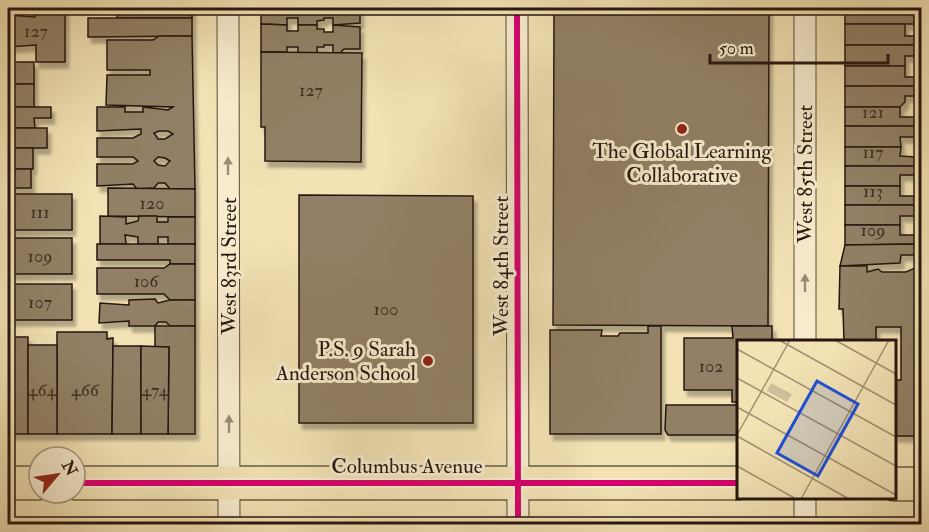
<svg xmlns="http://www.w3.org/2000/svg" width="929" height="532" font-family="'IM FELL Double Pica',serif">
<defs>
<filter id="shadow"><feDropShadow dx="3.5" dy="6" stdDeviation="1.5" flood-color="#0004"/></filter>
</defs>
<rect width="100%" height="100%" fill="#f2e2b4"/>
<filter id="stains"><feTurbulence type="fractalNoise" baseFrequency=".00333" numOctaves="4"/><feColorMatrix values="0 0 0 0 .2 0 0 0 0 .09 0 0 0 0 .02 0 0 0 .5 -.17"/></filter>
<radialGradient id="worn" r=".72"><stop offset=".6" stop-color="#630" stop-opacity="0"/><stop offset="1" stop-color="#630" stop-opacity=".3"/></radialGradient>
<g fill="#918065" stroke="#27160f" stroke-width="1.5" fill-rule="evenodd" filter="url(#shadow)">
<polygon points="35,8 65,8 65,62 36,62 36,45 8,47 8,15 35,17"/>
<rect x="117" y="8" width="75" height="10"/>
<polygon points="261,8 360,8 360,23 333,25 333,18 324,18 324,20 317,21 317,25 298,25 298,18 287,18 287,25 261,24"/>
<polygon points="554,8 769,8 768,326 553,325"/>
<rect x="845" y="8" width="69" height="16"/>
<polygon points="88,18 192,18 192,36 88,37"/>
<polygon points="261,24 287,25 287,31 298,31 298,25 317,25 317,29 324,29 324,32 333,32 333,25 360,27 360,49 344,49 340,53 333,53 333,45 324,45 324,47 317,47 317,53 298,53 298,47 287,47 287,52 261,52"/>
<polygon points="845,24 905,24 905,36 919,36 919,45 845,45"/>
<path d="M159,36h33l3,153h-25l-5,-6h-7l-4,5 -17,1 -4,-5 -36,2v-22h36l5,-3 -5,-4h-36v-19h36l8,-4v-5l-44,2v-24h28v5h18v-5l25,3 5,-3 -67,-2 1,-30h43v-5h-43v-30h46zM159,131h9l5,3 -8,5h-7l-4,-6zM158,157l7,1 5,3 -5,5 -7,-1 -4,-4z"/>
<polygon points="845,45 919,45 919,56 905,56 905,66 845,66"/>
<polygon points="261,52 362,53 361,162 265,161 265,127 261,127"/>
<rect x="8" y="62" width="26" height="22"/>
<polygon points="845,66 905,66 905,77 919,77 919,86 845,86"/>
<rect x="8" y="84" width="26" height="23"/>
<polygon points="845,86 919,86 919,96 905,96 905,102 900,107 845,107"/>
<polygon points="8,107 51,107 51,118 34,118 35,128 8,128"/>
<polygon points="845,107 900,107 900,117 915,117 914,126 845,126"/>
<polygon points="845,126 914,126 915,137 900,137 901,147 845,147"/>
<rect x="8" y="128" width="39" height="20"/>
<polygon points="845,147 901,147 900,156 916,157 916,166 845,166"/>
<rect x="8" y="148" width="25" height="21"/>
<polygon points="845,166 916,166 916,175 900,175 900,186 845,186"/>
<rect x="8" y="169" width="23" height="19"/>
<polygon points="845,186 900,186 900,196 914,196 914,205 845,205"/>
<polygon points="8,188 10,188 10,194 72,194 72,230 10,230 10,233 8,233"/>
<polygon points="108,188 195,189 195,217 108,216"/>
<polygon points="299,195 473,196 473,423 299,423"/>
<polygon points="845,205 914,205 915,216 900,216 900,225 845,225"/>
<polygon points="100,216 126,217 126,224 138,221 139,216 157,216 157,222 168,222 168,217 195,217 195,244 168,244 168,237 158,237 158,244 138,244 138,237 125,235 126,244 100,244"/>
<polygon points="845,225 900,225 900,235 916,235 916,244 845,245"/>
<polygon points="8,233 10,233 10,238 72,238 72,274 10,274 10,279 8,279"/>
<polygon points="97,244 195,244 195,264 170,264 170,260 97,260"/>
<polygon points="916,244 916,255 901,255 900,263 840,266 845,245"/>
<polygon points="170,264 195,264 195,300 170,300 164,294 97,294 97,268 164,268"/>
<polygon points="840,266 867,266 867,272 878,269 882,272 906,272 915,268 920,271 922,436 894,436 894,380 901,380 901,327 876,327 876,339 884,342 844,342 843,309 839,309"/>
<polygon points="8,279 10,279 10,284 72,284 72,320 10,320 10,325 8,325"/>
<polygon points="155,299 158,303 170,300 195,300 195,326 170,326 166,322 158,322 155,326 129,326 129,321 99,323 100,303 129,305 129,300"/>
<polygon points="155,326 195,326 195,434 168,434 169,347 155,347"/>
<polygon points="648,326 661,326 661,434 550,434 550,330 602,330 601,336 618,336 620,333 648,333"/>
<polygon points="732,326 772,326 772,342 738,342 738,402 732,402 732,390 684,390 684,338 733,338"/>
<polygon points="57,332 107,332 107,339 113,338 112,434 57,434"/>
<rect x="8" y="337" width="20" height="97"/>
<rect x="28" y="345" width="29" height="89"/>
<polygon points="113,346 141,346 141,434 112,434"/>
<polygon points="141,346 169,347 168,434 141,434"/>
<polygon points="666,405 738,405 738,435 668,435 665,430"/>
</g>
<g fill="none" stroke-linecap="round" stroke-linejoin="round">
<g stroke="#5a4938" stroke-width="23">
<g id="minor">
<polyline points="228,8 229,524"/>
<polyline points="517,8 518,524"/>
<polyline points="805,342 805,8"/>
<polyline points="805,524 805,498"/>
</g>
</g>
<g stroke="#27160f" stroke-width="35">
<g id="primary">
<polyline points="8,483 39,483"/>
<polyline points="75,483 738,483"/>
<polyline points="894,484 922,484"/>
</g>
</g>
<use href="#minor" stroke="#f7ecce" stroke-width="21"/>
<use href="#primary" stroke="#f2e2b4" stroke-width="33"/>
<g stroke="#f7ecce" stroke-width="10">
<g id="cycleway">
<polyline points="517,8 518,524"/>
<polyline points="75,483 738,483"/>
</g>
</g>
<use href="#cycleway" stroke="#d6006c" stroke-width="6"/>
</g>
<defs><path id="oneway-solid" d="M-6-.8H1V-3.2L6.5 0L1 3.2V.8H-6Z" transform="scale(1.5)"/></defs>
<g fill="#998c78">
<use href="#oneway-solid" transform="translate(228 166) rotate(-90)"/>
<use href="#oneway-solid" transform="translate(805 283) rotate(-90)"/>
<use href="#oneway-solid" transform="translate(229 424) rotate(-90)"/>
</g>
<g fill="#8f2418" stroke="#f7ecce" stroke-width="2">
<circle cx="682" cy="129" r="6"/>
<circle cx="428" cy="361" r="6"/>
</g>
<g text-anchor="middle" stroke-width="6" stroke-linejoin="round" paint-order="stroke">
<g font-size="18" fill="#423024">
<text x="36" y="37">127</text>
<text x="311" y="96">127</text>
<text x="873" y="118">121</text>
<text x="873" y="158">117</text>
<text x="873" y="197">113</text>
<text x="152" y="209">120</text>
<text x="40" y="218">111</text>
<text x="873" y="236">109</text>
<text x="40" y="262">109</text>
<text x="146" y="287">106</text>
<text x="40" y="308">107</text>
<text x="386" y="315">100</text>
<text x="711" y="372">102</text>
<text x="42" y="396">464</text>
<text x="85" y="396">466</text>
<text x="155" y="396">474</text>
</g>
<g font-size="21" fill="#27160f" stroke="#f7ecce">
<text x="682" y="158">The Global Learning<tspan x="682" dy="24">Collaborative</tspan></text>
<text x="416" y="356" text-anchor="end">P.S. 9 Sarah<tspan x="416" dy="24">Anderson School</tspan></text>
</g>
<g font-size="21" fill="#27160f" stroke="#f7ecce">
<text transform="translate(805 174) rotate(-90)" y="7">West 85th Street</text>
<text transform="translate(229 266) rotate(-90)" y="7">West 83rd Street</text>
<text transform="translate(501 266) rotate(-90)" y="7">West 84th Street</text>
<text x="407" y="473">Columbus Avenue</text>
</g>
</g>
<g transform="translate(737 340)">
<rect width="159" height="159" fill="#f2e2b4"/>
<path d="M34,43l21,11 -5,8 -20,-11z" fill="#cfbf98"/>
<path fill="none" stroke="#a19072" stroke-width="1.5" d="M42,0l117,65M98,0l61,34M0,9l159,88M0,38l159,88M0,67l159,88M0,95l53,-95M0,96l112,63M0,126l59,33M64,159l88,-159"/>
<path fill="#1d4ed8" fill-opacity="0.15" stroke="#1d4ed8" stroke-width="3" d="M80,41l41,23 -40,72 -41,-23z"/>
<rect width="159" height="159" fill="none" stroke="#27160f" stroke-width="3"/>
</g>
<rect width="929" height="532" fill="none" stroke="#f2e2b4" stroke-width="30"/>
<rect x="9" y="9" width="911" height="514" fill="none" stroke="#27160f" stroke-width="3"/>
<rect x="15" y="15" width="899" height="502" fill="none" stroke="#27160f" stroke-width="1.5"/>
<g transform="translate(57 475) rotate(61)"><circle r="28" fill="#f7ecce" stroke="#a49682" stroke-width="1.5"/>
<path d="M0-4.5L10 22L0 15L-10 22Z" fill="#8f2418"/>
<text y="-9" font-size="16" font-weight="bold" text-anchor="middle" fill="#27160f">N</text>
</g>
<path d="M710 54v9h178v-9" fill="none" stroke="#27160f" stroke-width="3"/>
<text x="719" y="54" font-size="18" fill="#27160f" stroke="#f7ecce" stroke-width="4.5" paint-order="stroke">50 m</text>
<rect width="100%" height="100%" filter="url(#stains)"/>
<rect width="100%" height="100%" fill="url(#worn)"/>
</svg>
